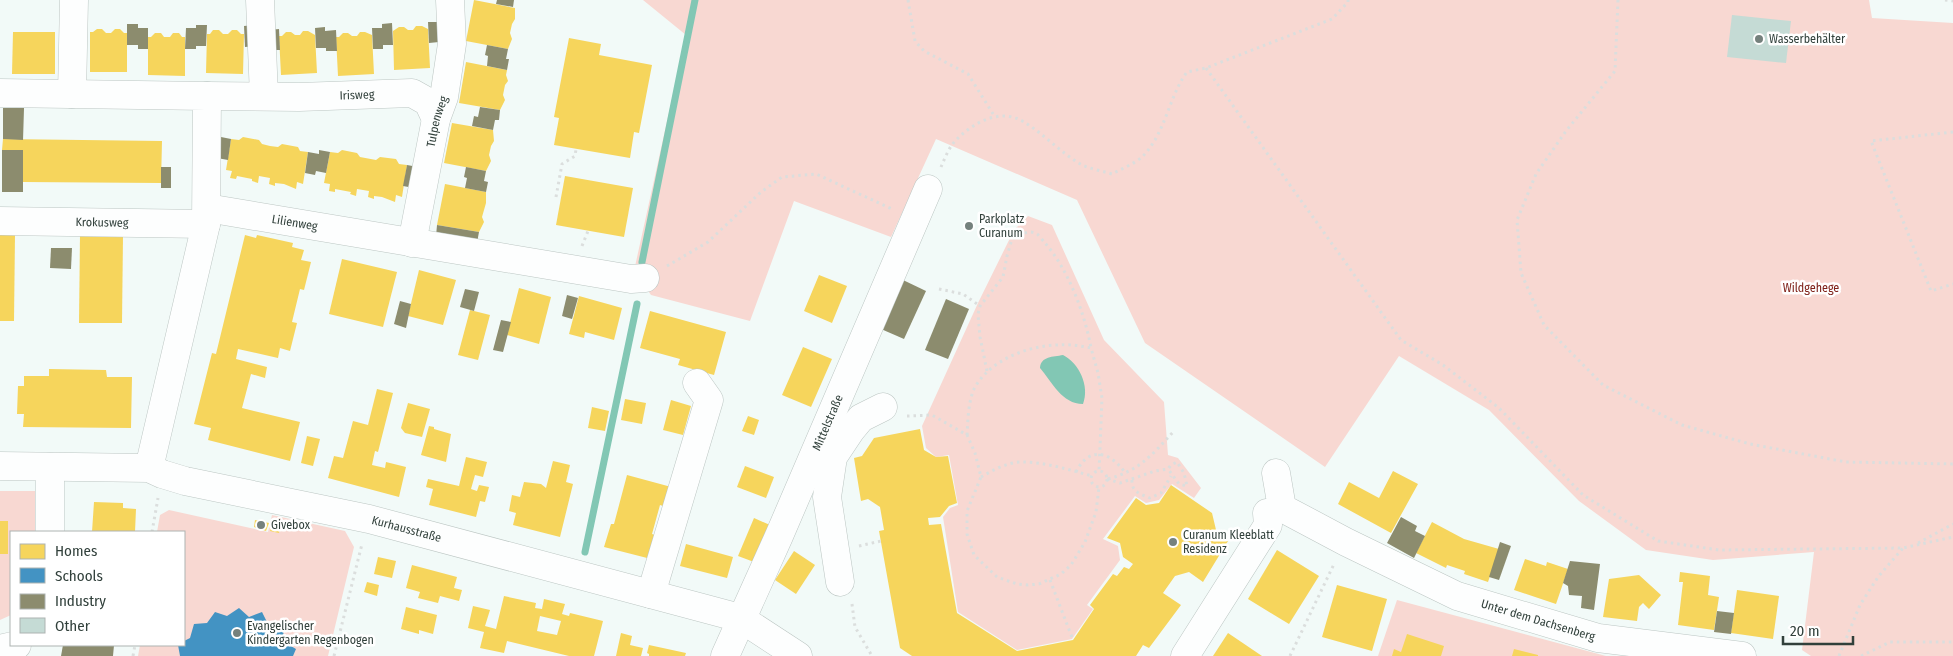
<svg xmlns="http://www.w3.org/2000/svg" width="1953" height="656" font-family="'Fira Sans Condensed',sans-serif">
<rect width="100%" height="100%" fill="#f2faf8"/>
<g fill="#f8d8d2">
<polygon points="643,0 1869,0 1872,18 1953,23 1953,656 1811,656 1802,650 1814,552 1713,560 1646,550 1579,501 1489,410 1399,356 1325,467 1145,343 1077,200 936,139 891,237 794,201 750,321 651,295 634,271 686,35"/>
<polygon points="1028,216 1052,225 1104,340 1164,402 1168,455 1178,458 1201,488 1194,498 1172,484 1159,500 1146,503 1135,496 1103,539 1118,546 1120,560 1087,605 1093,609 1072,639 1017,650 958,612 943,517 950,508 958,505 949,455 936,457 926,448 922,426 978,303 1014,230"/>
<polygon points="0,491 35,491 35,532 11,532 11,615 0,620"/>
<polygon points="169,510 268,532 272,515 345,531 354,547 328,656 138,656 140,645 184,645 184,532 157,532 160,515"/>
<polygon points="1397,600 1606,656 1378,656"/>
</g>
<path fill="#82c7b4" d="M1063,355c16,8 27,31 20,49 -21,0 -31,-22 -43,-36 1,-12 13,-11 23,-13z"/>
<g fill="#f6d55c" fill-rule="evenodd">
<polygon points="474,0 515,8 515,19 512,24 510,33 512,39 508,49 466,41"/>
<polygon points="416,26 422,26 428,29 430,68 394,70 393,31 399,27 404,27 408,30 413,30"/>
<polygon points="97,29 102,29 106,33 111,33 115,29 120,29 124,33 127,33 127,72 90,72 90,32 93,32"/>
<polygon points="213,30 219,30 223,34 228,34 232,30 237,30 241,34 244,34 243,74 206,73 207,34 210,34"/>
<polygon points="303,31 308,31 315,35 317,73 281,75 279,36 282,36 286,32 291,32 295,35 300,35"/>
<polygon points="13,32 55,32 55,74 12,74"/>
<polygon points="360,32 365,32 372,35 374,74 338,76 336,37 339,37 343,33 348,33 352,36 357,36"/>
<polygon points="155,33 161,33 164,37 170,37 173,33 179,33 182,37 185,37 185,76 148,75 148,37 151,37"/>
<polygon points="569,38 601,44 599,55 652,65 639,133 634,132 630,158 554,145 559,118 554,117"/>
<polygon points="466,62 507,70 506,75 508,81 505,85 503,95 505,100 500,110 459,103"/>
<polygon points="452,123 493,130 494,141 491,146 489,155 491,161 486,171 444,163"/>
<polygon points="243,137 259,140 262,144 270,146 278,147 282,144 298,147 300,151 308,152 303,184 297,182 296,189 284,184 275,183 275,186 269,184 270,178 259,176 258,183 252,181 252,179 237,176 236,179 230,178 232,171 226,170 231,139 239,140"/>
<polygon points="3,139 162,141 161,183 23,182 23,150 2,150"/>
<polygon points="342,150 357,153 360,157 376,160 380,157 396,159 399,164 407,165 402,197 396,195 395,202 382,197 374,196 374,199 368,197 369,191 357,189 356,196 350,194 351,192 335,189 335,192 329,191 330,184 324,183 330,152 338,153"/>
<polygon points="565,176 633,188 624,237 556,225"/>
<polygon points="445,184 486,192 486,203 482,217 484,222 479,232 437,225"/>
<polygon points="0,235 15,235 14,321 0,321"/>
<polygon points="80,235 123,236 122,323 79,323"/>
<polygon points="245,235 256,238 257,235 293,243 292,247 304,250 301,260 311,262 304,290 300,289 292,322 297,323 290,351 280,348 278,358 238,349 236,359 267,367 265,378 251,374 242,408 300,422 290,461 208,440 211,428 194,424 212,353 216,354"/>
<polygon points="342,259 397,272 383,327 329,314"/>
<polygon points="419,270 456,280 443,325 408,316"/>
<polygon points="819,275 847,286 832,323 804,311"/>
<polygon points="519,288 551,297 539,344 507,335"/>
<polygon points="579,296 622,308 614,340 585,332 584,338 569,334"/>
<polygon points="470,310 490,315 478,360 458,355"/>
<polygon points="650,311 726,332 714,375 678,365 680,359 640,348"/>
<polygon points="803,347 832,359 811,407 782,395"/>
<polygon points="49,369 106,370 107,377 132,377 131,428 23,427 24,414 17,414 18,386 24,386 24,376 49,376"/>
<polygon points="377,389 393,393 378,452 375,451 372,465 385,468 386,462 406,467 399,497 328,478 334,456 343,458 353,421 368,425"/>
<polygon points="625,399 646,403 642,424 621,420"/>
<polygon points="671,400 691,406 683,435 663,430"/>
<polygon points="408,403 430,409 422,437 405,433 401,428"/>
<polygon points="592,407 609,411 605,431 588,428"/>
<polygon points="748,416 759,420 754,435 742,431"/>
<polygon points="429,426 434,427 434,429 451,434 446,462 421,455"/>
<polygon points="920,429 924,450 936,457 948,456 957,503 949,506 940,517 928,518 929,525 941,524 957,613 1017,651 1073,640 1094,609 1090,605 1113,574 1117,576 1124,567 1129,569 1133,564 1123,557 1120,543 1107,538 1136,498 1146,505 1159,503 1171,485 1212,513 1217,534 1228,541 1203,582 1189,572 1175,576 1163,593 1181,605 1149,648 1143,645 1136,656 912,656 900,648 879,531 884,530 880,507 868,499 861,501 854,458 862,456 874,438"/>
<polygon points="307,436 320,439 313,466 301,463"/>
<polygon points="466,457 487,462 483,477 475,475 471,489 477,491 479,485 489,487 485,502 480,501 476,517 429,505 433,489 426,487 428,479 459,486"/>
<polygon points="553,461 570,465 566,482 573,484 560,537 513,525 516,513 509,511 512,495 520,497 524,482 541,484 546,488"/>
<polygon points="745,466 774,477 766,498 737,487"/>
<polygon points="1393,471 1418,484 1391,533 1338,504 1349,482 1379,498"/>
<polygon points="627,475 675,488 669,508 660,505 652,534 661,537 655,560 604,547 611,524 614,524"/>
<polygon points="94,502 123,503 123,508 136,509 135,532 92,532"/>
<polygon points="754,518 770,525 754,562 738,556"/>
<polygon points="255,520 269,523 266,531 254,527"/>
<polygon points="273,520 281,522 279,533 270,531"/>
<rect x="0" y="521" width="8" height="33"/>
<polygon points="1432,522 1464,539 1499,549 1488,582 1464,574 1465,571 1447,565 1446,568 1416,553"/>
<polygon points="686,544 733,557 727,578 680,566"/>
<polygon points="1277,550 1319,576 1289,624 1248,599"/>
<polygon points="794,551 815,565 796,594 775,580"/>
<polygon points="378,557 396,561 392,578 374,574"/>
<polygon points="1525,559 1546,566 1547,562 1568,569 1556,604 1514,590"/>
<polygon points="412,565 457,577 454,588 462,590 459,601 440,596 438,603 418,598 420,592 406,588"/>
<polygon points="1680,572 1710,576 1708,595 1719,597 1714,630 1678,625 1683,582 1679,582"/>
<polygon points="1639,575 1661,595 1649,609 1643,603 1639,607 1637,621 1603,617 1609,579"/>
<polygon points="367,582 379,585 377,596 364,592"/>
<polygon points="1337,585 1387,599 1372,651 1322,637"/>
<polygon points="1737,590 1779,596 1773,639 1731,633"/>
<path d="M504,596l32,7 -1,5 7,1 2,-10 21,5 -3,10 7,2 1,-3 33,8 -9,35h-25l-62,-15 -3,12 -24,-5 4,-16 -16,-4 5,-22 17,4 -5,16 11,3zM540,616l21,5 -4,14 -20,-4z"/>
<polygon points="406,607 437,615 433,634 419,630 419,634 401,629"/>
<polygon points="621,633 632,636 630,645 643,648 641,656 616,656"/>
<polygon points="1228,633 1262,656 1213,656"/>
<polygon points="1407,634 1444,646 1441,656 1392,656 1394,649 1401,652"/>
<polygon points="649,645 686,653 685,656 649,656 649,654 647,653"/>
<polygon points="1514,649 1538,655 1538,656 1512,656"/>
</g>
<polygon fill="#4393c3" points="239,608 249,617 262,612 269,626 283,628 284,642 296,649 293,656 180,656 178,645 184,645 184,641 190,638 194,624 207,623 215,612 227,616"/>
<g fill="#8c8c6e">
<polygon points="497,0 514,0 513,7 496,4"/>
<polygon points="428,22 438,22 439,42 429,43"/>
<polygon points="392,23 393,45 383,45 383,49 373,49 372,28 382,28 382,24"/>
<polygon points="127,24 138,24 138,28 148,28 148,49 138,49 138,45 127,45"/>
<polygon points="196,25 207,25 206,46 196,46 196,49 185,49 186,28 196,28"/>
<polygon points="254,25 255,46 245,47 244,26"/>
<polygon points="325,27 325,31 336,30 337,51 326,51 326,48 316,48 315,28"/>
<polygon points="279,29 280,50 270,50 269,30"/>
<polygon points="487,45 508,49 506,59 509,59 507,70 487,66 488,56 485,55"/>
<polygon points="480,107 500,110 499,120 495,120 493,130 472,126 474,116 478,117"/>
<polygon points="3,108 24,108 23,140 3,139"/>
<polygon points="221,137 231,139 228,160 217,158"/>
<rect x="2" y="150" width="21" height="42"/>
<polygon points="319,150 330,152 326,173 316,171 315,175 305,173 308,152 319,154"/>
<polygon points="407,165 418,167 414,188 403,186"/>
<rect x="161" y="167" width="10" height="21"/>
<polygon points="466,167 486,171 484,181 488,182 486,192 465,188 467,178 464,177"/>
<polygon points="437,225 479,232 477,243 436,236"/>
<polygon points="51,248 72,248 71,269 50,268"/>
<polygon points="903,280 926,291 904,339 881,329"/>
<polygon points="465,289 479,292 474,311 460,307"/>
<polygon points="567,295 578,298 572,319 562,316"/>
<polygon points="946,299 969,309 948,359 925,350"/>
<polygon points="400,301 411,304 406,328 394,324"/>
<polygon points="501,320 511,322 503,352 493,350"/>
<polygon points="1401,517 1417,526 1415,531 1425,536 1414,558 1387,543"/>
<polygon points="1500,542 1511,546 1499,580 1489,577"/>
<polygon points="1570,561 1600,564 1594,610 1581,608 1582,596 1569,595 1568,586 1563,583"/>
<polygon points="1717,611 1734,613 1731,634 1714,632"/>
<polygon points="63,645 114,645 113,656 61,656"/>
</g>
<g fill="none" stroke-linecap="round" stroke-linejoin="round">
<g stroke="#82c7b4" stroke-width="7">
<polyline points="642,262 695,0"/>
<polyline points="585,552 637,304"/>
</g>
</g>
<polygon fill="#c5dbd5" points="1732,15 1791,21 1786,63 1727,57"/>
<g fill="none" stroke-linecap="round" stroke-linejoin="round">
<g stroke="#bcc6c3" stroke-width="29">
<g id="minor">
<polyline points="260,0 264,96"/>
<polyline points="0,93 207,96 206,224 149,468"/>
<polyline points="72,94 74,0"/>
<path id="s1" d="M207,96l92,1 113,-4 16,9 8,17"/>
<path id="s2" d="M207,208l424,71 14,-1"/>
<path id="s3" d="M0,221l206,3"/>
<path id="s4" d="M412,243l24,-124 8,-22 8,-53 -2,-44"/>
<path id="s5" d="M0,466l149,2 13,6 23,7 184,38 371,99 58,38"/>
<polyline points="50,467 50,532"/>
<path id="s6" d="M1276,473l6,35 64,34 111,54 141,42 144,18"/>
<polyline points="840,582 827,497 833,457 851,430 861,418 883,407"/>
<polyline points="651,594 709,400 697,383"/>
<polyline points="0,649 17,645"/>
<path id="s7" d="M725,656l54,-120 149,-347"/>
<polyline points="1185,656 1268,525 1267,513"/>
</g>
</g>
<g stroke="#dbdedd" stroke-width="3" stroke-dasharray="2.5 4" stroke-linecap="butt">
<polyline points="908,0 915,41 924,51 968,74 995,117"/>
<polyline points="1618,0 1615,71 1566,131 1536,174 1517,220 1521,273 1544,325 1603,385 1682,425 1750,444 1846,462 1953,464"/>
<polyline points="1945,0 1953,1"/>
<polyline points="1206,68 1401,340 1443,365 1499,408 1583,495 1658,541 1719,550 1903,548 1953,537"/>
<polyline points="1953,132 1871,141 1931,291 1953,284"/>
<path d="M941,167c4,-9 8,-20 15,-27 17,-17 44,-33 68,-18 20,12 37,31 58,43 9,4 20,6 30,9 9,-5 22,-10 30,-17 24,-24 26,-59 45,-85l19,-4 126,-49 16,-17v-2"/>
<polyline points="556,197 562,164 575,156 576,149"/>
<polyline points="582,246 588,231"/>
<polyline points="667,266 708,242 761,192 782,177 816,174 892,209"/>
<polyline points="939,289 963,294 980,306"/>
<path d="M987,371l-7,-34 -2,-23 2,-8 23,-29 4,-21 5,-17c8,-4 17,-10 25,-5 3,2 6,7 8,9 23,26 40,71 46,105"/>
<polyline points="907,416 932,415 967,435 975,453 981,477 967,511 967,534 974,555 997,577 1017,584 1028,585 1039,584 1061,574 1071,565 1085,542 1096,512 1099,487"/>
<path d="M967,435c1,-15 1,-32 7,-46 15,-29 55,-44 86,-44 10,-1 21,1 31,3l7,25 4,25 -3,74"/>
<circle cx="1099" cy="479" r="8"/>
<path d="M1076,472c14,-28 36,-19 50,2"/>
<path d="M981,477c12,-7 27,-15 41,-15 23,0 48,8 70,14"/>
<polyline points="1107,479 1120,483 1155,471 1168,469 1171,465 1177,462 1184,473 1187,486 1179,484 1168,469"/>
<path d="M1108,479c32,-9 44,-24 66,-48"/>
<path d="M1132,480c-1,12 9,14 18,18l11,-5 10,-17"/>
<polyline points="152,532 158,498"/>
<polyline points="1918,543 1953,524"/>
<polyline points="859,546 881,541"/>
<polyline points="1050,580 1073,640"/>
<polyline points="852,604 855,627 872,656"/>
<polyline points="133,656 135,645"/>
<polyline points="334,656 362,544"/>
<polyline points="1290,656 1334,564"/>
<polyline points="1839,656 1860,605 1878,577 1903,548"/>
<polyline points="1861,656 1890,642 1953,642"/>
</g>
<use href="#minor" stroke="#fdfefe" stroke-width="28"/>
</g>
<g fill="#75817d" stroke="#fff" stroke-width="2">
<circle cx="1759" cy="39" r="5"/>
<circle cx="969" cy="226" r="5"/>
<circle cx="261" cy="525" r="5"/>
<circle cx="1173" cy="542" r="5"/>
<circle cx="237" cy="633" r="5"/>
</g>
<g text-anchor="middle" stroke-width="5" stroke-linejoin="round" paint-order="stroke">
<g font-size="12" fill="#31403b" stroke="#fff" text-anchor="start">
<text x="1769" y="43">Wasserbehälter</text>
<text x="979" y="223">Parkplatz<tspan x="979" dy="14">Curanum</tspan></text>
<text x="271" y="529">Givebox</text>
<text x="1183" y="539">Curanum Kleeblatt<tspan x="1183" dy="14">Residenz</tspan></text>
<text x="247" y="630">Evangelischer<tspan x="247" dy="14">Kindergarten Regenbogen</tspan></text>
</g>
<g font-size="12" fill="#31403b" stroke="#fff">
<text dy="4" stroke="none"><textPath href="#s1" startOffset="150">Irisweg</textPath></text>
<text dy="4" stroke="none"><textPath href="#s4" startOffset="124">Tulpenweg</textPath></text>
<text dy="4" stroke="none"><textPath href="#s3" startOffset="102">Krokusweg</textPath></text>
<text dy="4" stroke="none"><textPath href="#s2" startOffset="89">Lilienweg</textPath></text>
<text dy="4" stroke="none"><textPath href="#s7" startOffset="255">Mittelstraße</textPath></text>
<text dy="4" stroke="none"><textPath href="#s5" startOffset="414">Kurhausstraße</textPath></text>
<text dy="4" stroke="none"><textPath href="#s6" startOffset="316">Unter dem Dachsenberg</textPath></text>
</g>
<g font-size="12" fill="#7f221a" stroke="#fff">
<text x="1811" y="292">Wildgehege</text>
</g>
</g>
<rect x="10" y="531" width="175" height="115" fill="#ffffff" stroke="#adb3b1"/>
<rect x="20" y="544" width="25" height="15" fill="#f6d55c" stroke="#adb3b1"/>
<text x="55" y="556" font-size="15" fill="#31403b">Homes</text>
<rect x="20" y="568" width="25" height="15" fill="#4393c3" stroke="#adb3b1"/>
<text x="55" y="581" font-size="15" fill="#31403b">Schools</text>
<rect x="20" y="594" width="25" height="15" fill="#8c8c6e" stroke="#adb3b1"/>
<text x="55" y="606" font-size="15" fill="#31403b">Industry</text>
<rect x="20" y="618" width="25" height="15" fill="#c5dbd5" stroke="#adb3b1"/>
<text x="55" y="631" font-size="15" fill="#31403b">Other</text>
<path d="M1783 636v8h70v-8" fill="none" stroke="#31403b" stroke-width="2.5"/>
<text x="1790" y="636" font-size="15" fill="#31403b" stroke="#ffffff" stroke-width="4" paint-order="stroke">20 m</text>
</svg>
